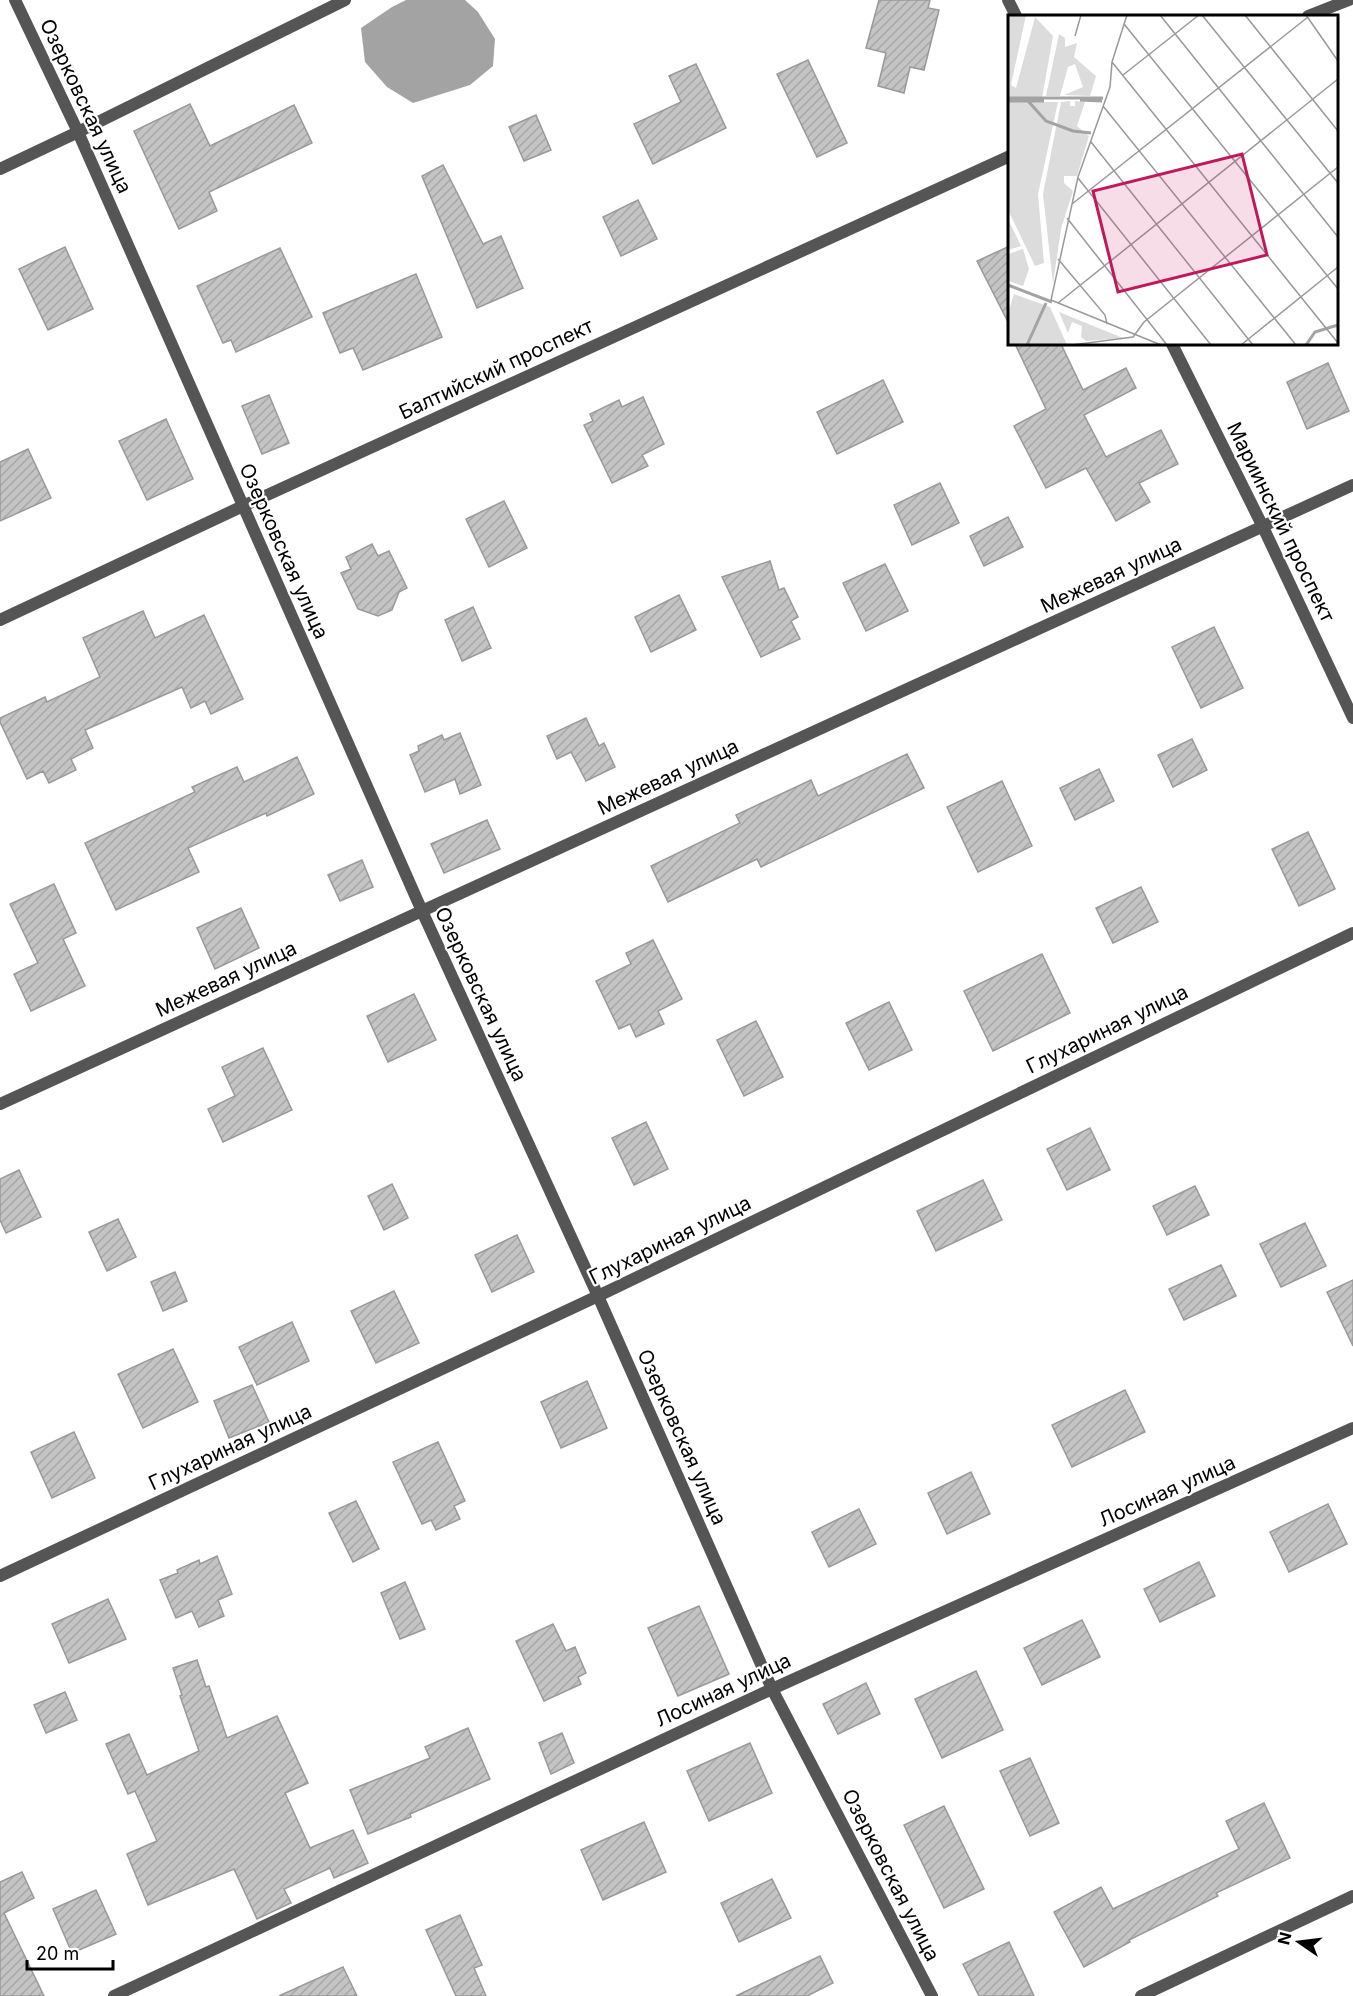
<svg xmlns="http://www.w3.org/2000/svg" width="1353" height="1996" font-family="Inter,sans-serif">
<defs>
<pattern id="building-hatch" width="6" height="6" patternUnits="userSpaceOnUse" patternTransform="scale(1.5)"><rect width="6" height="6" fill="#c4c4c4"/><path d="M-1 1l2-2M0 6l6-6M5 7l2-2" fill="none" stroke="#a7a7a7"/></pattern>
</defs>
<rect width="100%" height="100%" fill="#fff"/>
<polygon fill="#a3a3a3" points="406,0 465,0 478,12 495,39 493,66 470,85 413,103 387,87 365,62 361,28 392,7"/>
<g fill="url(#building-hatch)" stroke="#999" stroke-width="1.5">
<polygon points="879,0 930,0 928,8 939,10 924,70 910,67 904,93 878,86 886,53 866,48"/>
<polygon points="808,60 847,143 817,157 777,74"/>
<polygon points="696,64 726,128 653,164 634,124 681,102 669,76"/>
<polygon points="190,104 210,146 294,105 312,143 209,192 217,211 179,229 134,131"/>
<polygon points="536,115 551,150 524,161 509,127"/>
<polygon points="443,165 483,244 501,236 523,288 477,308 422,176"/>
<polygon points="638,200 657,239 621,256 603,217"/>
<polygon points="1010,246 1010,326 977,261"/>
<polygon points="65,247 93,309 48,330 19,269"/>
<polygon points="280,248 312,317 236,352 231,340 223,343 197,286"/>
<polygon points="416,274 442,337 363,370 353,348 340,353 323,313"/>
<polygon points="1015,344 1061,344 1083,390 1126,368 1136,388 1084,415 1106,457 1161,430 1178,464 1139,483 1150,502 1116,521 1086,468 1046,488 1014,426 1046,409"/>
<polygon points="1328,363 1349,411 1307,429 1287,382"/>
<polygon points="883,380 903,422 837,454 817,412"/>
<polygon points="269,395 289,443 262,454 242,406"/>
<polygon points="643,397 664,444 642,455 648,466 612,483 584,425 593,421 590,414 619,400 622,407"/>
<polygon points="166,419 193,479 147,500 119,441"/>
<polygon points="28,449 51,498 0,521 0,462"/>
<polygon points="940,483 959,523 912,545 894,505"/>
<polygon points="504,501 527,548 489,567 466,519"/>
<polygon points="1008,517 1023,547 984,566 970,536"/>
<polygon points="372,544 378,556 389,551 407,588 399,592 392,610 378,616 358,609 341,573 351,569 346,557"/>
<polygon points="770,561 779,590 784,588 798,617 791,621 800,639 761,657 722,577"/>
<polygon points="885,564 908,611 866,631 843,583"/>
<polygon points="679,595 696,630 651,652 635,617"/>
<polygon points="473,607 491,648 462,661 445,620"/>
<polygon points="143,611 155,638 204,615 243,699 211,714 205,701 191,708 182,687 85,730 93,748 71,759 76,770 49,783 43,771 27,779 0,722 0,718 45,697 47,702 100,677 83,638"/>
<polygon points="1214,627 1243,688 1201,708 1172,647"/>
<polygon points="586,718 599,746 604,743 615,767 586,781 571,752 557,759 547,736"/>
<polygon points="460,733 481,785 460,794 455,779 425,792 410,755 419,751 418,746 442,735 444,740"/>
<polygon points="1192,739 1207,770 1173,787 1158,755"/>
<polygon points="907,754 924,788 761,867 757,859 668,902 651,866 740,823 736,815 811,780 818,796"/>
<polygon points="297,757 314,794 267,816 266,813 188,848 199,872 116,910 85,843 195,792 192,787 237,767 244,782"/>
<polygon points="1099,769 1114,801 1075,820 1060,788"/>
<polygon points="1002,781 1032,846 978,872 947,807"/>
<polygon points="487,820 500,849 444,873 431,844"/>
<polygon points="1308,832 1335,889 1299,906 1272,849"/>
<polygon points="362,860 373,887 340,901 328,875"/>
<polygon points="54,884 76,933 63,939 85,986 31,1011 14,974 38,963 10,904"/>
<polygon points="1141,887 1158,922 1113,943 1096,908"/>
<polygon points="241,908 259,948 215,969 197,928"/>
<polygon points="653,940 682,999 658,1011 664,1024 636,1037 630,1024 619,1029 596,981 631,964 626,953"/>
<polygon points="1042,954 1070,1013 993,1051 964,991"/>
<polygon points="414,994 436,1040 388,1062 367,1016"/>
<polygon points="889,1002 912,1050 869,1070 846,1023"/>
<polygon points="756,1021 783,1077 744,1096 717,1040"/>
<polygon points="263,1048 292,1110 223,1142 208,1109 235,1096 222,1067"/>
<polygon points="646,1122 668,1169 634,1185 612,1138"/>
<polygon points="1090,1128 1110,1170 1067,1190 1047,1149"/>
<polygon points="19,1170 41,1217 6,1233 0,1220 0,1179"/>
<polygon points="983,1180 1002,1220 936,1251 917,1211"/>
<polygon points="392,1184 408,1218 384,1230 368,1196"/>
<polygon points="1195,1186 1209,1215 1167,1235 1153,1206"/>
<polygon points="118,1219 136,1257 107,1271 89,1232"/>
<polygon points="1305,1223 1326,1266 1281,1287 1260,1244"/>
<polygon points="517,1235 534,1272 492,1292 475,1255"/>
<polygon points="1221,1265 1236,1296 1184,1320 1169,1289"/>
<polygon points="175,1272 187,1301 163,1311 151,1282"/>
<polygon points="1353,1280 1353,1346 1327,1292"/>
<polygon points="394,1291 419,1343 376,1363 351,1311"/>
<polygon points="292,1322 309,1361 257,1385 239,1347"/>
<polygon points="173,1349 198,1402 143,1428 118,1374"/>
<polygon points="587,1381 607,1428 561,1448 541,1402"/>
<polygon points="252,1385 269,1422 229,1438 214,1401"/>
<polygon points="1125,1390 1145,1432 1072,1467 1052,1425"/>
<polygon points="74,1432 95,1478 52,1498 31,1452"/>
<polygon points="438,1442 465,1501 454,1506 460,1519 436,1530 431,1520 422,1524 393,1462"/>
<polygon points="971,1472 990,1514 947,1534 928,1493"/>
<polygon points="356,1501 379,1549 353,1562 329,1513"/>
<polygon points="1328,1504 1347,1544 1289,1572 1270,1532"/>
<polygon points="859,1509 876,1544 829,1567 812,1532"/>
<polygon points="217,1556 232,1594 218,1600 224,1616 199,1627 192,1611 176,1618 160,1580 178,1573 177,1570 199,1560 200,1564"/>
<polygon points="1199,1562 1215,1596 1160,1622 1144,1589"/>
<polygon points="405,1582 425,1629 400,1639 381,1593"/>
<polygon points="108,1599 126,1639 69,1663 52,1624"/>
<polygon points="699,1606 729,1674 678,1696 648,1628"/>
<polygon points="1082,1620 1100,1657 1042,1685 1024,1648"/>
<polygon points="553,1624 566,1651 575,1647 586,1673 578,1677 581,1684 544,1701 516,1641"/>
<polygon points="197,1660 206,1687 209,1686 227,1738 277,1716 308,1783 285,1793 310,1848 353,1830 368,1863 334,1878 330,1868 284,1889 291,1903 257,1919 234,1869 148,1905 127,1854 157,1841 135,1791 128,1794 106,1744 129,1734 147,1775 199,1751 180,1696 182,1695 173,1668"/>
<polygon points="976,1671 1003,1730 942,1758 915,1699"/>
<polygon points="866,1683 880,1714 838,1734 823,1704"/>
<polygon points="65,1692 77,1720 46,1733 34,1705"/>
<polygon points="468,1728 490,1779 410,1814 411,1817 368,1834 350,1790 430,1758 425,1747"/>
<polygon points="562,1733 574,1763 551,1774 539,1743"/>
<polygon points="750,1743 772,1793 709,1821 687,1771"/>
<polygon points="1030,1758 1059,1823 1030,1836 1000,1771"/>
<polygon points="1264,1803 1290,1858 1216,1893 1218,1896 1129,1940 1130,1942 1084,1967 1054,1912 1101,1887 1113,1909 1239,1849 1226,1821"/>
<polygon points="944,1806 984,1889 944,1908 904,1825"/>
<polygon points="644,1822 666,1872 603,1900 581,1850"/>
<polygon points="22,1872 34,1898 4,1913 44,1996 0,1996 0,1882"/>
<polygon points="772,1879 791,1918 739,1942 721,1903"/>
<polygon points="96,1890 116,1934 72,1953 53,1909"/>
<polygon points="460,1915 482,1965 474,1968 486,1996 456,1996 426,1930"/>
<polygon points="1009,1942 1034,1996 979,1996 963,1964"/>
<polygon points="820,1956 833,1983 807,1996 736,1996"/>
<polygon points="343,1967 357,1996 279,1996"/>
</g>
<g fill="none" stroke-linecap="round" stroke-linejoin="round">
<g stroke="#555" stroke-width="12">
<polyline points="15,0 78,132 422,911 598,1296 772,1689 932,1996"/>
<polyline points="1008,0 1016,16"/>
<polyline points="1308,16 1349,0"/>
<polyline points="0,169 78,132 345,0"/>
<polyline points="1172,344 1263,527 1353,718"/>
<polyline points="0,620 243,506 1010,156"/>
<polyline points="0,1104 1353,485"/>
<polyline points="0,1576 598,1296 1353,933"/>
<polyline points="114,1996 772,1689 1353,1428"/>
<polyline points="1141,1996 1353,1896"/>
</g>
</g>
<g text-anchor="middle" stroke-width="4.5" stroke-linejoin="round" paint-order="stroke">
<g font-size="20" fill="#000" stroke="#fff">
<text transform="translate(86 106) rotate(65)" y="7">Озерковская улица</text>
<text transform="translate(496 369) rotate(-25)" y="7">Балтийский проспект</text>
<text transform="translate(1281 522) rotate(64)" y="7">Мариинский проспект</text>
<text transform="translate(284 551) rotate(66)" y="7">Озерковская улица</text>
<text transform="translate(1111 575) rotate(-25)" y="7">Межевая улица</text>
<text transform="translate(668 777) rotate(-25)" y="7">Межевая улица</text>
<text transform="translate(226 979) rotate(-25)" y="7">Межевая улица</text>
<text transform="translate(481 994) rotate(65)" y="7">Озерковская улица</text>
<text transform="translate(1107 1029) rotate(-26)" y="7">Глухариная улица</text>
<text transform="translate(670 1240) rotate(-26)" y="7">Глухариная улица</text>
<text transform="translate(682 1437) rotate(66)" y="7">Озерковская улица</text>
<text transform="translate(230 1447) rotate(-25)" y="7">Глухариная улица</text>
<text transform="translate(1167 1491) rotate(-24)" y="7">Лосиная улица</text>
<text transform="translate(723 1690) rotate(-25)" y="7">Лосиная улица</text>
<text transform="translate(891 1875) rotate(63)" y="7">Озерковская улица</text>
</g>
</g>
<g transform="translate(1008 15)">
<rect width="330" height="330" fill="#fff"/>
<path d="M0,0h18l-15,70 5,3 19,-71 18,19 -11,62 -34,-1zM51,19l6,4v9l12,-4 -3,14 22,19 -6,20 -26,-1 19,-8 -8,-23 -7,3 -8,29h-14zM62,86v5h5v-5l10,1 -8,24 12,10 -12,40h-13v7l9,8 -12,38 -8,55 -10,-90 18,-92zM0,87h50l-20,92 6,69 -9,3 -27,-56zM0,204l13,27 -13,4zM15,234l6,20 -6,17 -15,-5v-27zM6,279l36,13 17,38h-59v-31zM51,297l64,26 -37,3 -5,-4 1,-11 -10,-4 -4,11z" fill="#dcdcdc"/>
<path fill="none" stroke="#a3a3a3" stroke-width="3" d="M0,83h95M72,85l22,1M0,86h36M20,86l18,20 27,10 18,2M0,270l44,17M19,330l19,-42M298,330l9,-13 23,-7"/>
<path fill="none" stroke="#999" stroke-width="1.5" d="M119,0l-15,47 -2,25 -32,90 -27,123 110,45M152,0l178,222M194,0l136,168M237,0l93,116M298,0l32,46M116,9l214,265M67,21l6,-21M104,47l226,281M115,60l76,-60M95,91l193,239M83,127l162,203M70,163l133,167M64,189l236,-187M59,203l100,127M50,244l47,56 2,9M50,288l280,-224M64,330l61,-8 11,-15 194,-155M233,330l97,-78"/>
<path fill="#c2185b" fill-opacity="0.15" stroke="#c2185b" stroke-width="3" d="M234,139l25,101 -149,37 -25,-101z"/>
<rect width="330" height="330" fill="none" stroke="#000" stroke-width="3"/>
</g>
<g transform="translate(1299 1942) rotate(284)" stroke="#ffffff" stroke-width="4.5" paint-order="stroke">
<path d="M0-4.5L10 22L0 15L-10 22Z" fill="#000000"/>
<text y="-9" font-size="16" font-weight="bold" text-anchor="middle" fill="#000000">N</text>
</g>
<path d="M27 1960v9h86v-9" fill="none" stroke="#000000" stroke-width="3"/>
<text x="36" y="1960" font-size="18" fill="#000000" stroke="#ffffff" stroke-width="4.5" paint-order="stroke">20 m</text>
</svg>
